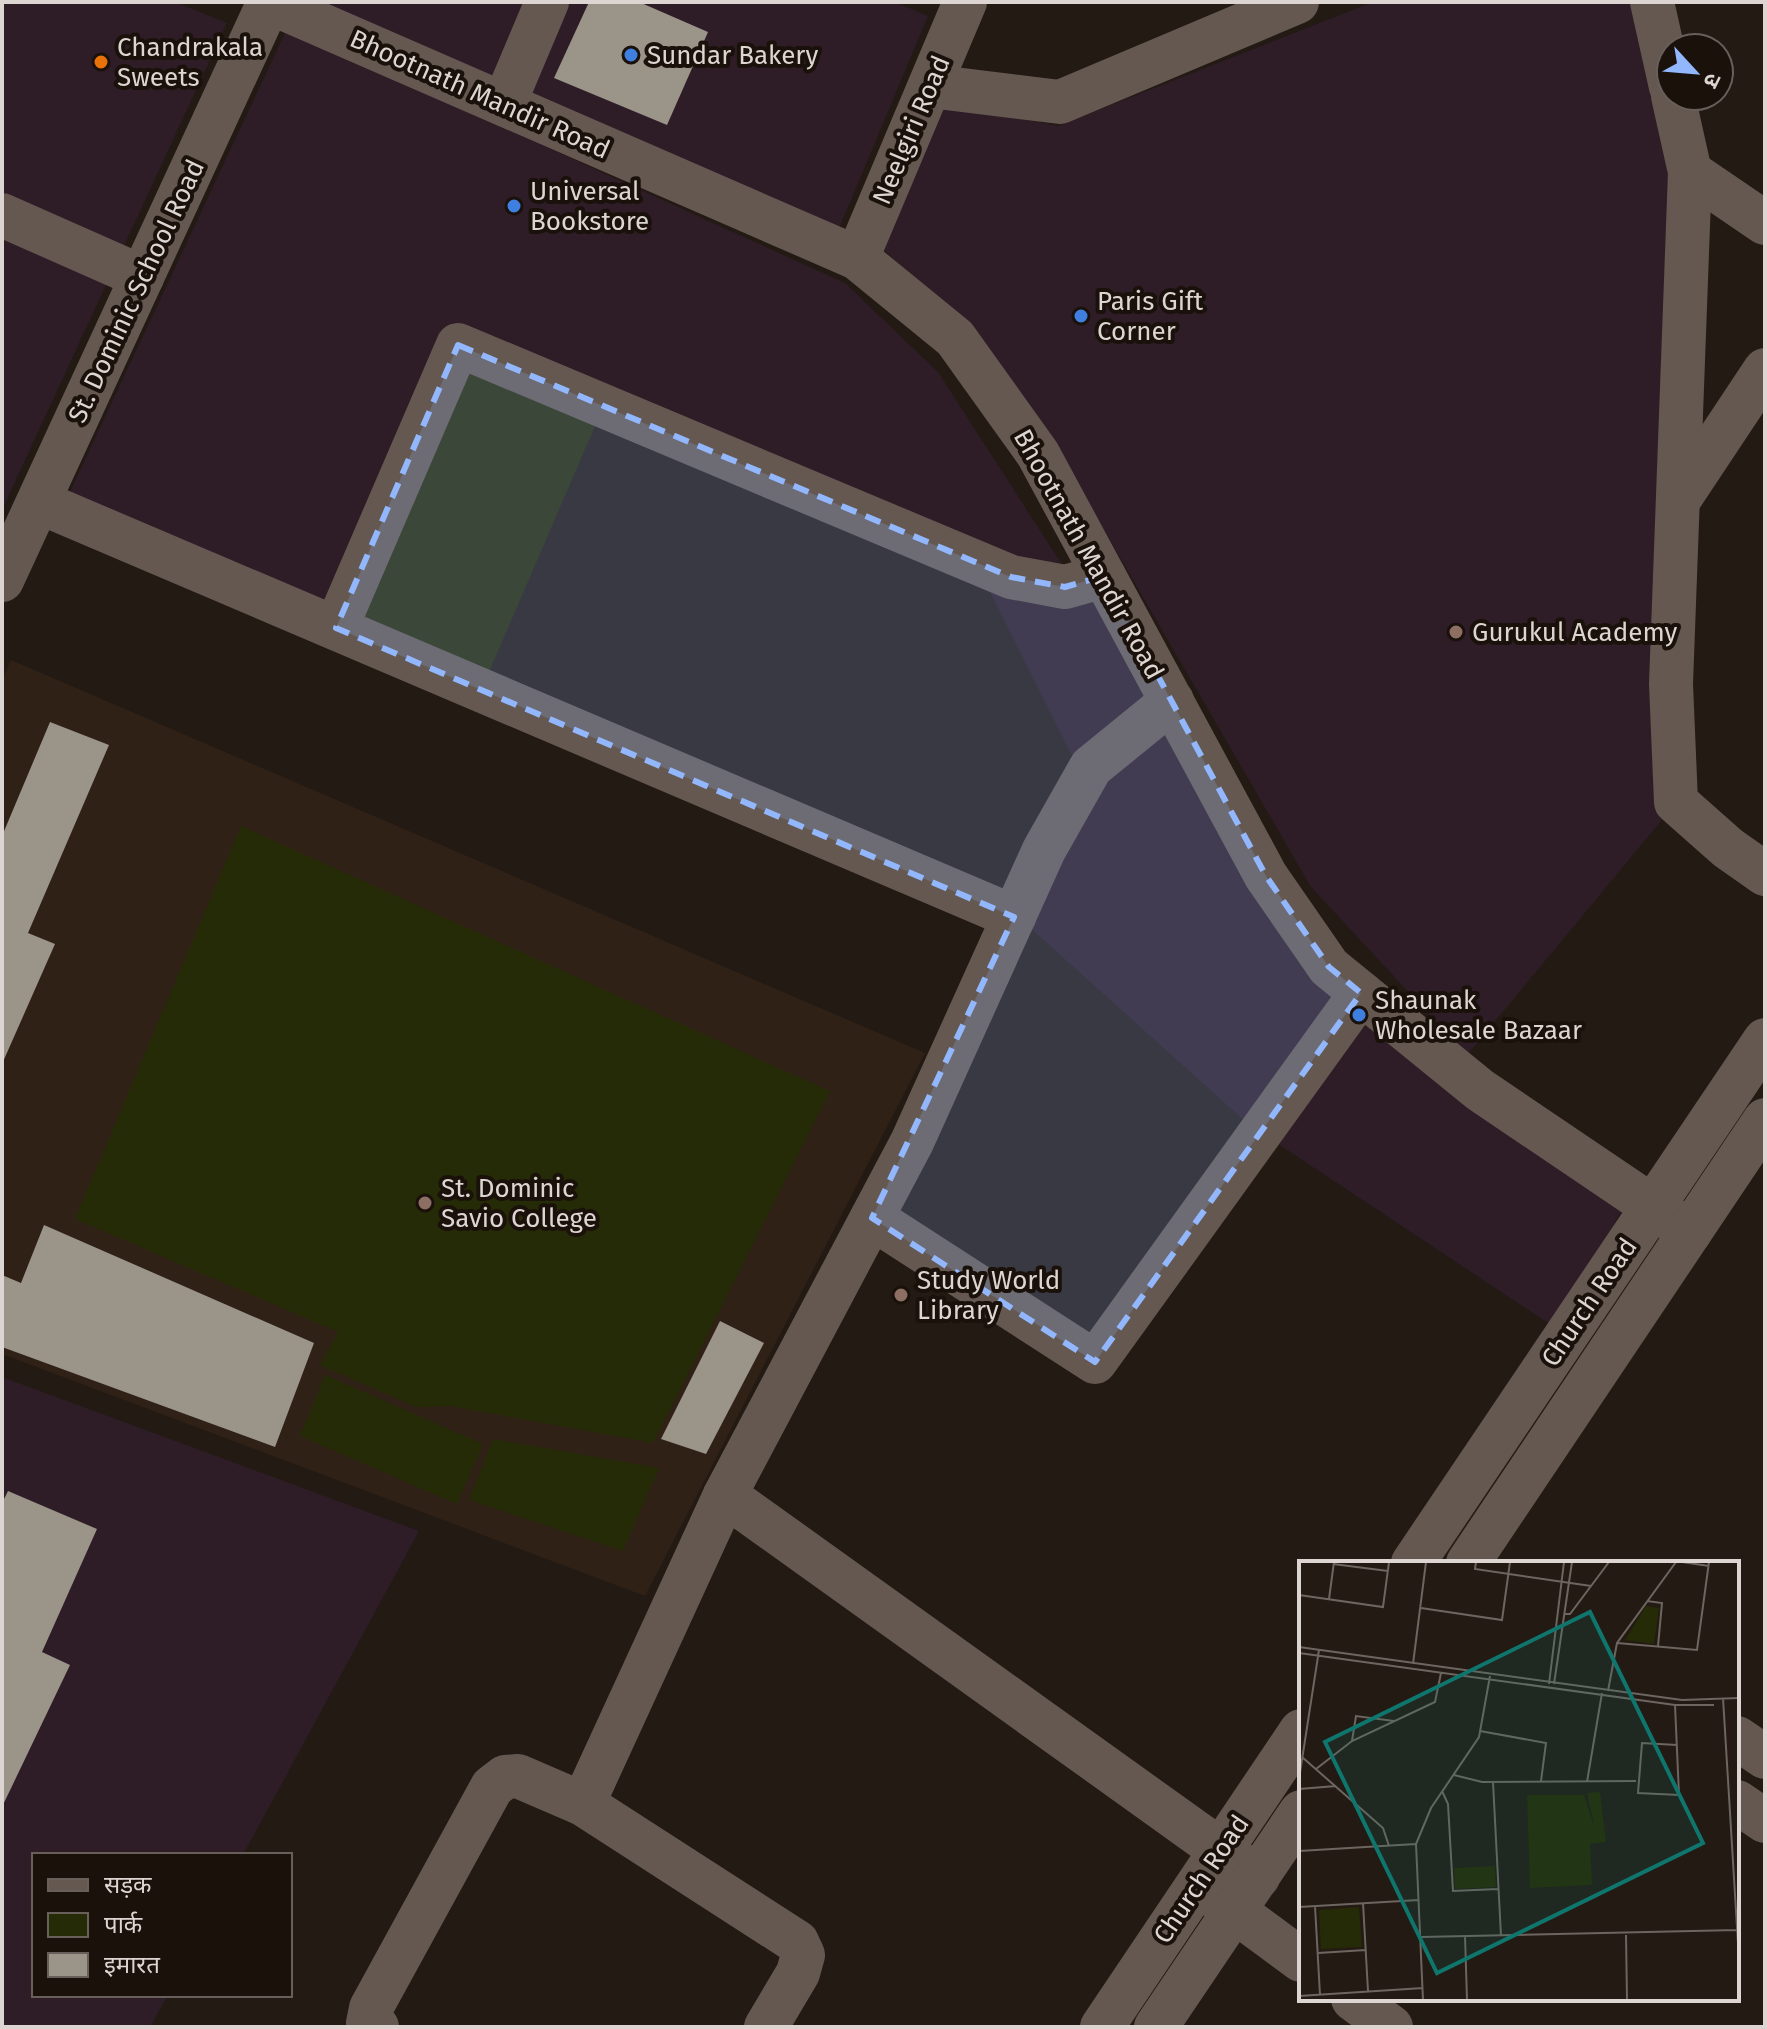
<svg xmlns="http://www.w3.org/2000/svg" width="1767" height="2029" font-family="'Fira Sans','Noto Sans Devanagari',sans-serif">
<rect width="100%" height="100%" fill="#231a14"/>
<g fill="#2e1d27">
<polygon points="2,2 175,2 227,23 2,510"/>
<polygon points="321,2 895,2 928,16 838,231"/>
<polygon points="1373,2 1631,2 1670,153 1651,722 1661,821 1467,1055 1311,887 1074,478 984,343 882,248 934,102 1058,126"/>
<polygon points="287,29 845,283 938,372 1061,563 1004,560 455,328 325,600 68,496"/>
<polygon points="986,584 1094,591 1275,920 1626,1203 1554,1327 1248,1124 1028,926 1094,800"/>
<polygon points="2,1377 419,1531 243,1855 34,1855 34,1995 168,1995 150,2027 2,2027"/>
</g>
<polygon fill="#302117" points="11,660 925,1053 645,1596 2,1354 2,680"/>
<g fill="#262b07">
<polygon points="463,358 599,417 486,679 354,617"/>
<polygon points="241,826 830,1091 653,1443 450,1406 416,1407 320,1365 338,1332 75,1219"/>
<polygon points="325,1375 483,1444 457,1504 300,1436"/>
<polygon points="493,1439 659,1468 623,1551 469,1500"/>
</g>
<g fill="#9b9488">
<polygon points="589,2 639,2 708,32 667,125 554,78"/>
<polygon points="50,722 109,745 28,933 55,944 2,1064 2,836"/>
<polygon points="44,1225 314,1343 275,1447 2,1347 2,1275 21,1283"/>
<polygon points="720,1321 764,1343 706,1454 661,1439"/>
<polygon points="8,1491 97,1529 42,1652 70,1665 2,1807 2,1503"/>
</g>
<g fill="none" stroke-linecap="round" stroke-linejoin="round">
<g stroke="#645851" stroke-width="44">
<polyline points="1652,2 1671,87"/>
<polyline points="930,86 1060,102 1297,2"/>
<polyline points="1673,96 1690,172 1671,684 1676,802 1728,848 1765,874"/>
<polyline points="504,104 547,2"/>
<polyline points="1690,172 1765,223"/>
<polyline points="2,215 142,277"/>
<polyline points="857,258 965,2"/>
<polyline points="1678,501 1765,370"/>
<polyline points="39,502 1014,917"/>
<polyline points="2,580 269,2 857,258 955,338 1038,454 1266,876 1329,967 1480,1090 1690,1232"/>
<polyline points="336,628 458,345 1011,577 1065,587 1104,576"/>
<polyline points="872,1218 1095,1362 1361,993"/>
<polyline points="725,1495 1258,1877"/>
<polyline points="1413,1563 1765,1040"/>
<polyline points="1468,1563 1765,1120"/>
<polyline points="1737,1738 1765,1757"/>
<polyline points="1737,1802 1765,1821"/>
<polyline points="583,1804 725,1495 912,1142 1044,850 1091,767 1172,701"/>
<polyline points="1213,1895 1301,1960"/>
<polyline points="1353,1999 1391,2027"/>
<polyline points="377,2027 368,2023 371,2008 492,1787 505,1777 518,1776 583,1804 797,1942 803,1955 798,1973 766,2027"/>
<polyline points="1102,2027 1301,1731"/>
<polyline points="1156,2027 1301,1812"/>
</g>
</g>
<path fill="#92b7fd" fill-opacity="0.2" stroke="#92b7fd" stroke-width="6" stroke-dasharray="16 10" stroke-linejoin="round" d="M458,345l553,232 54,10 39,-11 162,300 63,91 32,26 -266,369 -223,-144 142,-301 -678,-289z"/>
<g fill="#3f7fe0" stroke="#1a110b" stroke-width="3">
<circle cx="631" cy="55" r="8"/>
<circle cx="514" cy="206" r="8"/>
<circle cx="1081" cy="316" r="8"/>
<circle cx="1359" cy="1015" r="8"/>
</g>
<circle fill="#e8710a" stroke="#1a110b" stroke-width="3" cx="101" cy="62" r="8"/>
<g fill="#8d6e63" stroke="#1a110b" stroke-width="3">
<circle cx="1456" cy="632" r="8"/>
<circle cx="425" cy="1203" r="8"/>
<circle cx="901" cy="1295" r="8"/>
</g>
<g text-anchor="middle" stroke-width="8" stroke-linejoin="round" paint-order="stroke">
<g font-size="26" fill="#dcd5d1" stroke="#1a110b" text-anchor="start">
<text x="117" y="56">Chandrakala<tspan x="117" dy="30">Sweets</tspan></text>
<text x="647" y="64">Sundar Bakery</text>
<text x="530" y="200">Universal<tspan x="530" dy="30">Bookstore</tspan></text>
<text x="1097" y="310">Paris Gift<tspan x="1097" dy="30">Corner</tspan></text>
<text x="1472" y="641">Gurukul Academy</text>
<text x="1375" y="1009">Shaunak<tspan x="1375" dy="30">Wholesale Bazaar</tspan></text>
<text x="441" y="1197">St. Dominic<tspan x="441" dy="30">Savio College</tspan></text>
<text x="917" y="1289">Study World<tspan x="917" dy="30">Library</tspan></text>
</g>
<g font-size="26" fill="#dcd5d1" stroke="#1a110b">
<text transform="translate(480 94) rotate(24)" y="9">Bhootnath Mandir Road</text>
<text transform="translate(911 130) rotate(-67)" y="9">Neelgiri Road</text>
<text transform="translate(136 291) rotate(-65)" y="9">St. Dominic School Road</text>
<text transform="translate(1089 554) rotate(61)" y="9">Bhootnath Mandir Road</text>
<text transform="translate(1589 1302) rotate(-56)" y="9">Church Road</text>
<text transform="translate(1201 1879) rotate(-56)" y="9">Church Road</text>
</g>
</g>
<g transform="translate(1299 1561)">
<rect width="440" height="440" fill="#231a14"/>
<path d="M347,45l13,2 -5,36 -29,-4zM301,231l6,50 -16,2 2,41 -62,3 -3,-93h57l11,34 -8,-36zM196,305l1,21 -41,2 -1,-21zM60,346l3,40 -41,2 -2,-39z" fill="#262b07"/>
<path fill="none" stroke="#6d6560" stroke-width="2" d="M177,1l-1,7 116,17M383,1l27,4M34,3l55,7M0,34l84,12 6,-45M30,38l5,-37M348,40l15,2 -4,43M122,47l81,12 8,-58M266,53h5l39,-52M318,82l80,7 12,-88M0,86l383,53 57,-2M0,92l376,52h39M114,103l13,-102M250,123l15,-122M255,123l18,-122M309,130l9,-48 59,-81M424,137l16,262M376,144l4,90 -41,-2 4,-50 35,2M181,170l66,12 -5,38M53,180l4,-25 38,5M3,196l81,71 6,18M17,208l36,-28 83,-39 6,-29M155,214l28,7 154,-1M0,218l20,-129M194,221l8,154M288,221l15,-89M0,228l37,-3M143,230l6,13 5,87 45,-2M0,290l117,-7M64,342l5,88M16,345l5,89M0,346l120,-7M327,374l1,65M166,375l2,64M122,376l316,-7M19,392l48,-3M0,435l124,-8M124,439l-7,-156 15,-36 48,-71 11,-61"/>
<path fill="#0f766e" fill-opacity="0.15" stroke="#0f766e" stroke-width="4" d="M291,51l113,231 -266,130 -112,-231z"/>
<rect width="440" height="440" fill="none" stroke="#dcd5d1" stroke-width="4"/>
</g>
<rect width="1767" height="2029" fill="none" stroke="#dcd5d1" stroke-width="8"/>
<rect x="32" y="1853" width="260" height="144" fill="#1a110b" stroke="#685f5a" stroke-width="2"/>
<rect x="48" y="1879" width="40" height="12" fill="#645851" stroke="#685f5a" stroke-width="2"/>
<text x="104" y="1893" font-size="24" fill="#dcd5d1">सड़क</text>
<rect x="48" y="1913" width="40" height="24" fill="#262b07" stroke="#685f5a" stroke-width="2"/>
<text x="104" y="1933" font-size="24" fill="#dcd5d1">पार्क</text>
<rect x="48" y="1953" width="40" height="24" fill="#9b9488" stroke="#685f5a" stroke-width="2"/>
<text x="104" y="1973" font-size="24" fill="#dcd5d1">इमारत</text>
<g transform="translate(1695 72) rotate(116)"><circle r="38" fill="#1a110b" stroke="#685f5a" stroke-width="2"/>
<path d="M0-6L14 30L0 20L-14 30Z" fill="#92b7fd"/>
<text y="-12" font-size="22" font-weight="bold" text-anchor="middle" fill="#dcd5d1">उ</text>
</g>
</svg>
